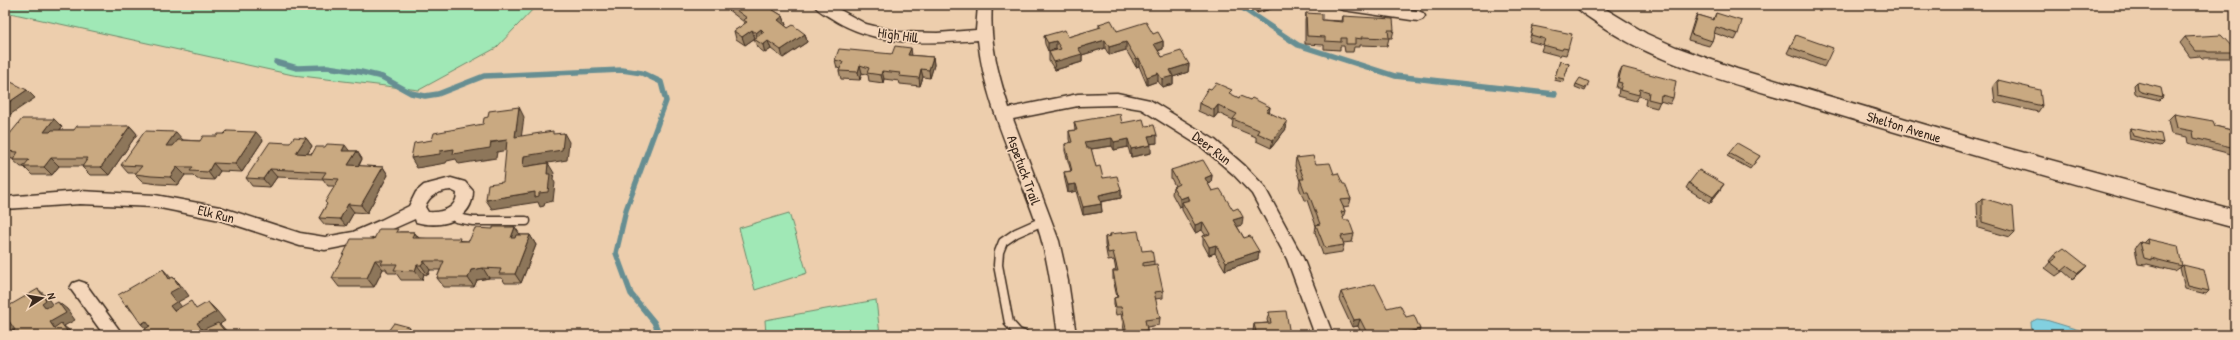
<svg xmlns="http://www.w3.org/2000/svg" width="2240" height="340" font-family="'Patrick Hand',sans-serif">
<rect width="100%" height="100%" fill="#edcead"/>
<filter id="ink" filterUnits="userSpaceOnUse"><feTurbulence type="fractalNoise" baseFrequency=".025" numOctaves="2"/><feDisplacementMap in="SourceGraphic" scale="8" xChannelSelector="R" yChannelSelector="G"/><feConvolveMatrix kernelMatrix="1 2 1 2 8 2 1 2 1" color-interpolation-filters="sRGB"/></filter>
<g filter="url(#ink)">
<g fill="#a0e8b6" stroke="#6e896a">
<polygon points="5,5 537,5 496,48 419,90 293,75 10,13 5,12"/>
<polygon points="789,213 807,273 755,290 739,228"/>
<polygon points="876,300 880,335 766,335 765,320"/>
</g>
<polygon fill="#82d0e0" stroke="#668e92" points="2037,319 2046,320 2092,334 2109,335 2032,335 2031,322"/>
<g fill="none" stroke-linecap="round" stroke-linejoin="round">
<g stroke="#668e92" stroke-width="5.5">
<polyline points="1238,5 1298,45 1395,76 1555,94"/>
<polyline points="276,62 297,68 327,67 361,72 382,77 411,93 425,96 438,94 484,76 622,70 642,73 661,82 666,101 626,210 616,253 631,294 654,322 660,335"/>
</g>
<g stroke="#3b2a1e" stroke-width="11">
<g id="lane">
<polyline points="454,213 456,218 473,221 526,221"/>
<polyline points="1024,335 1018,333 1009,323 998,265 999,252 1003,242 1016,233 1043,221"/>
</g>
</g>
<g stroke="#3b2a1e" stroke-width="3">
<g id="street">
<path d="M814,5h17l35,19 32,8 39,1 39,-3 2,-25h14c-3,36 6,69 17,103l69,-14 39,-1 33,7 65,40 30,26 19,20 39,72 30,77h-18l-28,-76 -35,-65 -19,-20 -30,-26 -62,-39 -24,-4 -39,1 -65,13 46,122 9,40 8,54h-18c-5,-36 -9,-73 -20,-107 -21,-62 -53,-122 -60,-188 -51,4 -102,7 -147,-22 -6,-4 -13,-7 -17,-13z"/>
<polygon points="1336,5 1376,5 1418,11 1423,13 1425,16 1423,19 1418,21 1343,10 1338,8"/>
<path d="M451,178l14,4 8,9c0,30 -33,38 -57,31l-1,-3 -54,24 -36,7 -25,-4 -80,-26 -65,-13 -75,-3 -75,5v-12l75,-6 75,4 65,12 80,26 25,4 28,-5 28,-12 28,-14 7,-14 8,-7zM451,190l6,3c0,16 -16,20 -29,19l-3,-5c4,-12 14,-16 26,-17z"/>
<polygon points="79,281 85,283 123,335 104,335 70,288 73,283"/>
</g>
</g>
<g stroke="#3b2a1e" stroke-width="3">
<path id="secondary" d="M1575,5h24l48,29 29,13 61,22 240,71 258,70v18c-138,-37 -276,-76 -413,-118 -76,-24 -159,-41 -225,-87 -8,-6 -17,-10 -22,-18z"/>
</g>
<use href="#lane" stroke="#f4d6ba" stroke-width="8"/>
<use href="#street" fill="#f4d6ba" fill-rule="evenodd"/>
<use href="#secondary" fill="#f4d6ba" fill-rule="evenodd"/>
</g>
<g fill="#ad916f" stroke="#3b2a1e">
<polygon points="725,5 765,5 783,16 786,25 785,25 788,28 805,34 807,42 783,58 771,49 765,53 757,47 754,39 755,38 745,45 736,39 734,31 745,24 744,22 727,9"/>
<polygon points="897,5 904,5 902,7"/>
<polygon points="1246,5 1280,5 1280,6 1257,13 1254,9 1250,11"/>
<polygon points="1760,5 1770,5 1768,8"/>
<polygon points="1306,13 1322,20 1342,21 1343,16 1394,30 1392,38 1389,38 1387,46 1360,45 1360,47 1354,47 1353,52 1345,52 1344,46 1340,46 1340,50 1324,49 1324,45 1305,44 1305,21"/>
<polygon points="1716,13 1738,34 1735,40 1714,33 1712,41 1709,46 1688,40 1694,21 1697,15 1713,20"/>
<polygon points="1099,24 1117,31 1153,34 1163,41 1163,49 1158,51 1162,57 1189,64 1188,72 1173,77 1173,84 1162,87 1158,81 1147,85 1139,66 1136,67 1126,50 1109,55 1105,48 1082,55 1082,62 1055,70 1049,61 1049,52 1057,50 1056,49 1048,51 1045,44 1044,36 1068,37 1099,28"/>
<polygon points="1533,26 1568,49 1566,55 1561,54 1560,56 1541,51 1543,45 1529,41"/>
<polygon points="1796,35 1827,61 1824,67 1787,53"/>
<polygon points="2185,37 2235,50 2235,55 2232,58 2202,58 2200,56 2190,57 2180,43"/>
<polygon points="892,54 933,57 934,65 930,78 923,77 920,86 900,84 899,81 884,79 883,83 869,81 868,75 862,73 860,80 841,79 839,71 840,69 837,68 835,60"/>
<polygon points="1560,61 1569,64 1563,82 1554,80"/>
<polygon points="1622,67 1673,98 1670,104 1660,101 1657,108 1645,105 1646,98 1639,96 1636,101 1618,96 1619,88 1616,88 1619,73"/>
<polygon points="1998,80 2042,106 2038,112 1995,102 1993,86"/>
<polygon points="2137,82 2163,97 2160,100 2138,95 2135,93 2134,85"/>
<polygon points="1576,84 1588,85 1585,91 1575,87"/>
<polygon points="1211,89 1231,95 1239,98 1250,100 1270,107 1269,113 1287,121 1286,129 1271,148 1256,141 1256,137 1232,127 1233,120 1218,113 1214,118 1198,111 1199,103"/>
<polygon points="2174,114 2215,126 2235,131 2235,155 2188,143 2187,137 2171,134 2168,120"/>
<polygon points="54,119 62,127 60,130 74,130 130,126 137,134 109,175 90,175 82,167 83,166 59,166 52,175 32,175 24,167 21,167 13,160 13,159 6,158 5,157 5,140"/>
<polygon points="1074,122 1122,123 1145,126 1157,143 1150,144 1151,153 1131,157 1128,147 1114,150 1112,146 1091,149 1096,167 1103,178 1121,190 1121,198 1101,202 1102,212 1083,215 1076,191 1068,193 1065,180 1064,172 1071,171 1065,151 1065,144 1070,143 1069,139 1069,131 1075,130"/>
<polygon points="2131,128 2163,143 2160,146 2130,139 2129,131"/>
<polygon points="306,138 312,146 307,154 350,151 357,151 362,159 359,166 383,167 388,175 367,213 354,212 346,226 325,225 319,218 327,204 334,186 328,186 323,179 277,177 270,187 252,186 246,178 290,143"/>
<polygon points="183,140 200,141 263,140 242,172 220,171 214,180 197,179 193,175 185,175 178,185 158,184 143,182 135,174 136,173 128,173 121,165"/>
<polygon points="1729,153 1760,156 1750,169 1727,156"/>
<polygon points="1296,158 1316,164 1334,174 1343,184 1351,199 1349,206 1343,207 1345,211 1343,218 1344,220 1354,234 1352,242 1343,243 1344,245 1342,252 1323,255 1315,232 1316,226 1307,200 1304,200 1299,187 1300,181 1295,166"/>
<polygon points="1171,170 1212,175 1211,183 1208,184 1212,191 1242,225 1237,226 1244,238 1258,259 1225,270 1215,253 1209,255 1203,244 1203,236 1206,236 1202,230 1195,233 1182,210 1182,206 1179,207 1172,194 1173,187 1175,186 1171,178"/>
<polygon points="1689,183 1720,190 1710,203 1686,188"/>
<polygon points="1982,198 2015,232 2010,237 1978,228 1977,203"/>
<polygon points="515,227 520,235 530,235 536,245 521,283 505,283 502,278 489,278 477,280 474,287 444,287 437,278 440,270 430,270 428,275 424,274 422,280 401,280 396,273 388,273 386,269 383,269 374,287 339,287 332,278 374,239 400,232 414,232 419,238 469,241 493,229"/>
<polygon points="1110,234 1142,251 1154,261 1154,264 1163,291 1163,298 1155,299 1160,318 1159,325 1147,327 1147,335 1125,335 1121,314 1116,315 1114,305 1114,298 1117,297 1113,279 1113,271 1116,271 1114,260 1108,261 1105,245 1105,237 1110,236"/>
<polygon points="2147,239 2182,266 2175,271 2147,264 2145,265 2138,264 2135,248 2140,242 2143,243"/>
<polygon points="2054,255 2087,266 2081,272 2072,279 2063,271 2056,276 2045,268 2050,262 2049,261"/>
<polygon points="2183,265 2209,291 2206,294 2185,289 2180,268"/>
<polygon points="1341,292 1387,308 1406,317 1418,335 1362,335 1358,326 1352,327 1339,299"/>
<polygon points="1269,312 1290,335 1254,335 1253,331 1254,324 1268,323 1267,320"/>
</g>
<g fill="#8d765a" stroke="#3b2a1e">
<polygon points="1251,5 1255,5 1254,9 1250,11"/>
<polygon points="1266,5 1280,5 1280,6 1257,13 1258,7"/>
<polygon points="783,16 786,25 780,28 778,20"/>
<polygon points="761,29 763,38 758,41 756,33"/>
<polygon points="752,30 755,38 745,45 742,37"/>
<polygon points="805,34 807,42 783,58 781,50"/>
<polygon points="1105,40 1105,48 1082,55 1082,62 1055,70 1054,62 1078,48"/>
<polygon points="768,41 771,49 765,53 763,45"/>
<polygon points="1056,41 1056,49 1048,51 1048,43"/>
<polygon points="1163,41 1163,49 1153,52 1154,44"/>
<polygon points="1126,42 1126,50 1109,55 1109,47"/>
<polygon points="911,48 912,56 908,55"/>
<polygon points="933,57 934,65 930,78 929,70"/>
<polygon points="1139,58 1139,66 1136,67 1136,59"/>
<polygon points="1189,64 1188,72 1173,77 1173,84 1162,87 1162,79 1170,70"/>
<polygon points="860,65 862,73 860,80 858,72"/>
<polygon points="921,69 923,77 920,86 919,78"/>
<polygon points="882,71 884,79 883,83 881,75"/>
<polygon points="1158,73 1158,81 1147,85 1147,77"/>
<polygon points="27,90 35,98 5,118 5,105"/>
<polygon points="1218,105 1218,113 1214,118 1214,110"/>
<polygon points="519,107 524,117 520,146 515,137"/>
<polygon points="1270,107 1269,115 1266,111"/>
<polygon points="54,119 62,127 52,140 44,132"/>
<polygon points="1287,121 1286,129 1271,148 1273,140"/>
<polygon points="130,126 137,134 109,175 101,167"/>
<polygon points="176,132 183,140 174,154 166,146"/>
<polygon points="256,132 263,140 242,172 235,164"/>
<polygon points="564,133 569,142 567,160 529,166 528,177 523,167 524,156"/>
<polygon points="1157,135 1157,143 1148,144 1148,136"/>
<polygon points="306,138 312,146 303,161 296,153"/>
<polygon points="1112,138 1112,146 1084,150 1084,142"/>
<polygon points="1128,139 1128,147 1114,150 1114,142"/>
<polygon points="507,140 513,149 497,152 496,158 459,164 456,159 447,161 446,163 417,168 411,158 440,151"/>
<polygon points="345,145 351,153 342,151"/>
<polygon points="1151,145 1151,153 1131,157 1131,149"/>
<polygon points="357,151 362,159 354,173 348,165"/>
<polygon points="51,158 59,166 52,175 44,167"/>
<polygon points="213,163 220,171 214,180 208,172"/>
<polygon points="548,163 554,173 553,179 555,183 553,201 545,203 544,206 540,207 538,202 492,209 486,200 535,192 539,193 547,174"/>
<polygon points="177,167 185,175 178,185 170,177"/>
<polygon points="383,167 388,175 367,213 361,205"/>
<polygon points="270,169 277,177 270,187 263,179"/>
<polygon points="1212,175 1211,183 1204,186 1205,178"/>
<polygon points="1076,184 1076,191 1068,193 1068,185"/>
<polygon points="1724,184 1720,190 1710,203 1713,197"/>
<polygon points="1121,190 1121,198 1099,202 1099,195"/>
<polygon points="1188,196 1188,204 1182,202 1182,206 1179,207 1180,199"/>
<polygon points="348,204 354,212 346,226 340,219"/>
<polygon points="1101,204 1102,212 1083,215 1083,207"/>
<polygon points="1243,217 1242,225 1232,228 1233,220"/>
<polygon points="1203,222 1202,230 1195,233 1195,225"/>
<polygon points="515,227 521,236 517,247 511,238"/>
<polygon points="414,232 421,241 412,238"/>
<polygon points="530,235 536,245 521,283 515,274"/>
<polygon points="1216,245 1215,253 1209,255 1209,247"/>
<polygon points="1259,251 1258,259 1225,270 1226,262"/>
<polygon points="375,260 383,269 374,287 367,278"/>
<polygon points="424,261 430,270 428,275 421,265"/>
<polygon points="417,265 424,274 422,280 415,271"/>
<polygon points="2087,266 2081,272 2072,279 2078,273"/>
<polygon points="483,268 489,278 477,280 474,287 468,278 471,270"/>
<polygon points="163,269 172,279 173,277 182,286 189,296 178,302 185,311 174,311 170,306 169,293 169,279"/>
<polygon points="38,289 46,296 55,308 46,308 42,303"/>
<polygon points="58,302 67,309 75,320 64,326 70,331 73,335 60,335 50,322"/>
<polygon points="208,302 217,311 225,321 220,324 230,335 202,330 197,323"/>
<polygon points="125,305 128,305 135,314"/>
<polygon points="1360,319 1358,326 1352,327 1354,320"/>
<polygon points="9,321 18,328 6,335 5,335 5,323"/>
<polygon points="146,321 156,330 151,333 141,324"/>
<polygon points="409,327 414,334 414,335 402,335"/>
<polygon points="1420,329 1418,335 1404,335 1405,333"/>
</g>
<g fill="#c9a981" stroke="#3b2a1e">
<polygon points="729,5 765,5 783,16 778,20 788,28 793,25 805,34 781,50 768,41 763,45 754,39 764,32 761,29 756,33 752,30 742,37 734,31 747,22 743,20 747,18"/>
<polygon points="1256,5 1266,5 1258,7"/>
<polygon points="1306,13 1322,14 1322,20 1343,22 1343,16 1393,19 1394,30 1388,30 1389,38 1361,37 1362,39 1355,38 1355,44 1346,44 1346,38 1341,38 1341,42 1325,41 1325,37 1307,36"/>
<polygon points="1716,13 1742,21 1738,34 1716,27 1712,41 1691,34 1697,15 1714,20"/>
<polygon points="1111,20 1117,31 1146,22 1153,34 1158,32 1163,41 1154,44 1162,57 1181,51 1189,64 1170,70 1173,76 1162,79 1158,73 1147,77 1139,58 1136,59 1126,42 1109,47 1105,40 1078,48 1082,54 1054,62 1049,52 1061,49 1056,41 1048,43 1044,36 1065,30 1068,37 1101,27 1099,24"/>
<polygon points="1533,26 1572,34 1568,49 1563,48 1562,50 1543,45 1545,39 1531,35"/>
<polygon points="1796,35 1833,48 1827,61 1790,47"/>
<polygon points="2221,35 2235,50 2235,52 2208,52 2206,51 2196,51 2185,37"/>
<polygon points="895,46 911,48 908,55 933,57 929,70 921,69 919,78 899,76 900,73 882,71 881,75 867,73 869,68 860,65 858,72 839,71 843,62 835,60 839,49 892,54"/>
<polygon points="1560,61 1569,64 1564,79 1555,77"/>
<polygon points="1622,67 1676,81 1673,98 1661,95 1660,102 1648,99 1649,92 1640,89 1639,95 1620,90 1622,83 1618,82"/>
<polygon points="1580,78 1589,82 1586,88 1576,84"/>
<polygon points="5,79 27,90 5,105"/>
<polygon points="1998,80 2040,90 2042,106 1999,96"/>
<polygon points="2137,82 2161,88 2163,97 2141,92 2138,90"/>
<polygon points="1216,83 1232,90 1229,93 1239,98 1240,96 1250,100 1252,98 1270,107 1266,111 1287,121 1273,140 1257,133 1259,130 1233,119 1237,114 1218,105 1214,110 1199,103 1208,88 1211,89"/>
<polygon points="519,107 515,137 553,131 553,134 564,133 562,150 524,156 523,167 548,163 547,174 550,174 548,192 539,193 539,196 535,197 535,192 486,200 488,184 503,182 507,140 491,142 490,148 453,154 454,149 440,151 440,154 411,158 414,143 432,140 434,133 483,124 484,118 488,117 489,111"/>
<polygon points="1120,114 1122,123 1143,119 1145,126 1154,125 1157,135 1148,136 1151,145 1131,149 1128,139 1114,142 1112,138 1084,142 1086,148 1091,148 1096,167 1100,166 1103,178 1117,176 1121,190 1099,195 1101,204 1083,207 1076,184 1068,185 1064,172 1072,171 1065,144 1072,142 1069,131 1077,130 1074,122"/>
<polygon points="2174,114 2213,121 2215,126 2235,131 2235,148 2194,138 2193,131 2177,128"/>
<polygon points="22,119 54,119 44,132 50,132 52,130 74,130 77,126 130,126 101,167 82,167 88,158 51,158 44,167 23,167 29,160 13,160 18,152 5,151 5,140"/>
<polygon points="2131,128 2161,134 2163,143 2133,136"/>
<polygon points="145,131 176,132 166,146 173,146 178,140 200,141 203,136 217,136 218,134 224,134 227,131 256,132 235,164 213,163 208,172 190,171 193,167 177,167 170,177 151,176 135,174 142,166 121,165"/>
<polygon points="294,137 306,138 296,153 312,154 316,147 325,147 327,144 345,145 342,151 357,151 348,165 383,167 361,205 348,204 340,219 319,218 327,204 325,202 339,179 322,178 326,172 270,169 263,179 246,178 270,142 290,143"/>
<polygon points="1737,143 1760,156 1752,166 1729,153"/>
<polygon points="1313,156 1316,164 1330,163 1334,174 1338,173 1343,184 1345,184 1351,199 1340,200 1345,211 1341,212 1344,220 1349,220 1354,234 1341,236 1344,245 1325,248 1316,225 1320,224 1308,192 1305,192 1300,179 1304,179 1296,158"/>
<polygon points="1203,160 1212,175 1205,178 1212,191 1220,189 1233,210 1238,208 1243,217 1233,220 1244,238 1250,236 1259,251 1226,262 1216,245 1209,247 1203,236 1210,234 1203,222 1195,225 1182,202 1190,200 1188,196 1180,199 1173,187 1179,184 1171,170"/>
<polygon points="1699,170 1724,184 1713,197 1689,183"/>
<polygon points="1982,198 2013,207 2015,232 1982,222"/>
<polygon points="493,227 515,227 511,238 515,238 516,235 530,235 515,274 499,274 501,269 483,268 471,270 468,278 437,278 444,261 424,261 421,265 417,265 415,271 394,270 397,264 381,264 383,260 375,260 367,278 332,278 351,239 374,239 379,229 398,229 396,232 414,232 412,238 460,238 459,241 469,241 475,228 493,229"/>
<polygon points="1138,231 1142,251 1152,250 1154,261 1143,263 1143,266 1157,264 1163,291 1154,292 1160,318 1145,320 1147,330 1127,333 1121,307 1116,307 1114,298 1118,297 1113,271 1118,271 1113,252 1108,253 1105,237 1111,236 1110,234"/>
<polygon points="2147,239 2178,246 2182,266 2151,258 2151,260 2144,258 2140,242 2148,244"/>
<polygon points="2064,248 2087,266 2078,273 2068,266 2062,271 2050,262 2057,257 2054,255"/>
<polygon points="2183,265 2204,270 2209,291 2188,286"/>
<polygon points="163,269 169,279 173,277 180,287 169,293 176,302 170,306 174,311 191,301 196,309 208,302 216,312 197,323 202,330 218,323 228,335 149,335 145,329 150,326 146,321 141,324 128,305 125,305 118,295"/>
<polygon points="1375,284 1387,308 1400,305 1406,317 1414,315 1420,329 1405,333 1406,335 1368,335 1360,319 1354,320 1341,292"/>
<polygon points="38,289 46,300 42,303 46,308 58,302 66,313 50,322 54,328 61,323 67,331 60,335 7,335 15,330 9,321 5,323 5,308"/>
<polygon points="1286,311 1290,335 1257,335 1254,324 1271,323 1269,312"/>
<polygon points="394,323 409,327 402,335 385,335"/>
</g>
</g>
<g text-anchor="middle" stroke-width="3.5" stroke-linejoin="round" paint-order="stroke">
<g font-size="14" fill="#3b2a1e" stroke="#f4d6ba">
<text transform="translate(898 35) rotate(8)" y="5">High Hill</text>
<text transform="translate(1904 127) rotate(17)" y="5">Shelton Avenue</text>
<text transform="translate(1212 148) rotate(38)" y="5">Deer Run</text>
<text transform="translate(1024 170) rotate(70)" y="5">Aspetuck Trail</text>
<text transform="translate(216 214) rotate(14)" y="5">Elk Run</text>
</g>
</g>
<rect width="2240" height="340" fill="none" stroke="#f4d6ba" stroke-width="20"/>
<rect x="10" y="10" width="2220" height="320" fill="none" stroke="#3b2a1e" stroke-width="1.5" filter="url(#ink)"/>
<g transform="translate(42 298) rotate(78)" stroke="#f4d6ba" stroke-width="3" paint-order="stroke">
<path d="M0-3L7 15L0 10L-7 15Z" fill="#3b2a1e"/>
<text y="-6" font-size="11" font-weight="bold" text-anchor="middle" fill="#3b2a1e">N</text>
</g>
</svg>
